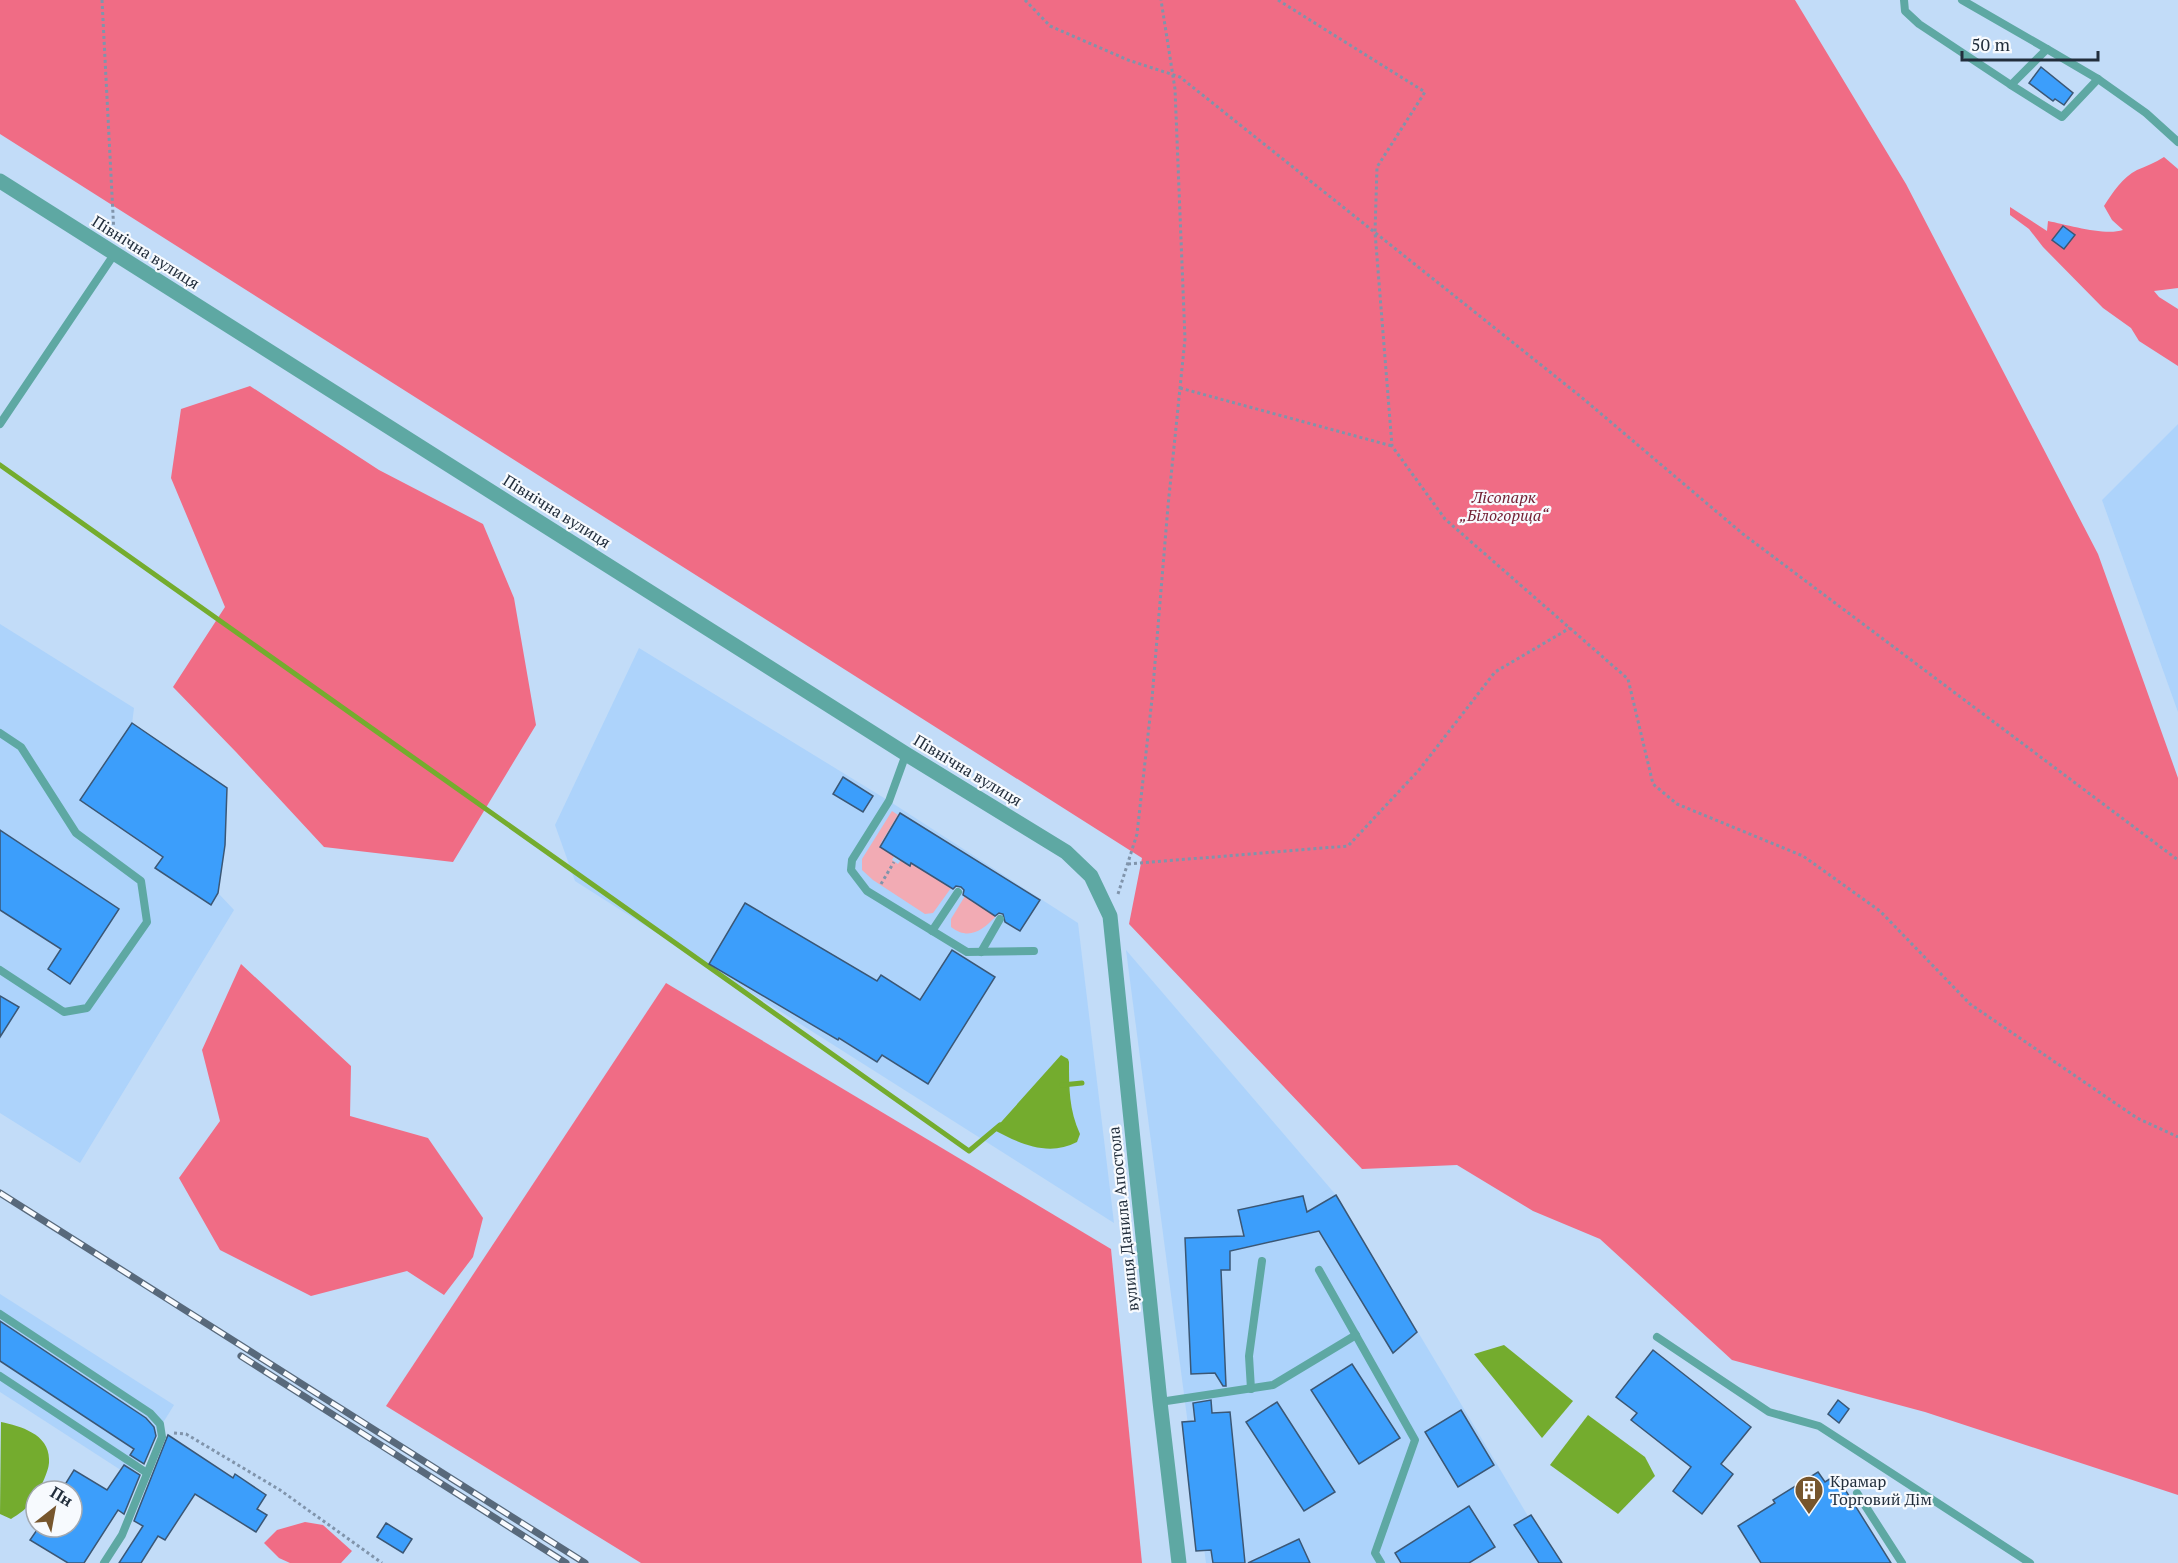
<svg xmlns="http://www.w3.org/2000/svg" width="2178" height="1563" font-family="'PT Serif',serif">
<rect width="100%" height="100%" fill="#c2dcf8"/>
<g fill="#add3fb">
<polygon points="2178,424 2178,712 2102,500"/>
<polygon points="0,624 134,708 132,724 227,788 225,845 218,893 234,910 80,1163 0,1113"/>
<polygon points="639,648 889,801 1078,923 1114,1223 575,881 555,825"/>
<polygon points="1126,950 1336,1195 1556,1563 1206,1563"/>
<polygon points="0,1294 174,1405 130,1476 0,1392"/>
</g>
<g fill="#f2abb4">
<polygon points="892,811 898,815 881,843 880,847 894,856 892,860 898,864 901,860 909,865 911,863 951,888 933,913 925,914 873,880 862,870 862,859"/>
<path d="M965,896l31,20c-13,14 -27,25 -45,11v-8z"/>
</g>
<g fill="#f06c85">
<polygon points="0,0 1795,0 1906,184 2098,554 2178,778 2178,1495 1925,1412 1732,1360 1600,1239 1533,1211 1457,1165 1362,1169 1129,924 1142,858 0,134"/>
<path d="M2164,157l14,12v119l-24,3 5,6 19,12v57l-39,-25 -8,-13 -28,-20 -60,-61 -14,-18 -19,-14v-8l37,24 1,-10c20,4 57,15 75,9l-11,-10 -8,-14c8,-13 19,-29 33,-36 9,-4 18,-7 27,-13z"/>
<polygon points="250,386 379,470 483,524 514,598 536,725 453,862 324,847 236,752 173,687 225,607 171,478 181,409"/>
<polygon points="241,964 351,1066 350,1116 428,1138 483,1218 473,1257 444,1295 407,1271 311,1296 220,1250 179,1178 220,1121 202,1050"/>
<polygon points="666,983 1111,1249 1142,1563 641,1563 386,1406"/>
<polygon points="305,1522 323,1525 352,1551 341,1563 290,1563 279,1558 264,1543 277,1530"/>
</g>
<g fill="#74ac2e">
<path d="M1061,1055l7,4 1,3c0,26 0,48 11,72l-3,8c-28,15 -57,2 -83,-12z"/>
<polygon points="1504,1345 1573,1401 1542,1438 1474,1354"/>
<polygon points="1588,1415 1645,1457 1655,1476 1618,1514 1550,1465"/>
<path d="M1,1422c19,4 48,12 48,37 1,10 -6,21 -9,31l-4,1c-1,12 -15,22 -25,28l-11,-5z"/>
</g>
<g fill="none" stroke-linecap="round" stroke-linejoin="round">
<g stroke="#74ac2e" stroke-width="5">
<polyline points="0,465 969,1151 1000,1125"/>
<polyline points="1062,1085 1082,1083"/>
</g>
</g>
<g fill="#3c9efb" stroke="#3b5775" stroke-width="1.5">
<polygon points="2041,67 2073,93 2064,105 2055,99 2053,101 2029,83"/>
<polygon points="2063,226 2075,235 2064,249 2052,240"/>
<polygon points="132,723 227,788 225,845 218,893 211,905 155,868 163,857 80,800"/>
<polygon points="843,777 873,796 863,812 833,794"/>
<polygon points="900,813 1040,900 1020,931 1005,922 1003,914 999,913 995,916 963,895 964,890 961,887 956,886 953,889 911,863 910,866 880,847"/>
<polygon points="0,830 119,909 70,984 48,969 61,949 0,910"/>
<polygon points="745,903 877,981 881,975 920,1000 952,950 995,977 928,1084 882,1055 877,1062 839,1038 838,1040 709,964"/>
<polygon points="0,996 19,1007 0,1037"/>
<polygon points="1336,1195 1417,1332 1393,1353 1319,1231 1230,1251 1230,1270 1221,1270 1226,1386 1223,1386 1215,1373 1191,1374 1185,1238 1244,1236 1238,1210 1303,1196 1307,1212"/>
<polygon points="0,1321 146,1418 154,1427 156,1436 144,1464 130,1455 134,1449 0,1361"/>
<polygon points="1653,1350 1751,1427 1721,1464 1733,1474 1702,1514 1673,1491 1691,1467 1631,1420 1637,1413 1616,1397"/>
<polygon points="1352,1364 1400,1438 1359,1464 1311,1390"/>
<polygon points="1211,1400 1212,1413 1230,1412 1245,1563 1213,1563 1211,1550 1196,1551 1182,1422 1195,1421 1193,1403"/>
<polygon points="1838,1400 1849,1409 1839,1423 1828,1414"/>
<polygon points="1277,1402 1335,1492 1304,1511 1246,1422"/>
<polygon points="1461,1410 1494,1465 1458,1487 1425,1432"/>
<polygon points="168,1435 233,1478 235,1474 266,1495 257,1509 267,1515 256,1532 195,1494 165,1540 158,1536 141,1563 119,1563 143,1526 134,1521"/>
<polygon points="124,1465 140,1475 124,1514 118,1510 84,1563 68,1563 30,1540 39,1527 72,1527 72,1491 61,1491 74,1470 107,1490"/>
<polygon points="1818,1472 1825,1482 1836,1475 1891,1563 1761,1563 1738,1526 1775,1503 1773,1500"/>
<polygon points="1469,1506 1495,1547 1469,1563 1401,1563 1395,1553"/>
<polygon points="1531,1515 1562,1563 1539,1563 1514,1525"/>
<polygon points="386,1523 412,1539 403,1553 377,1537"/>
<polygon points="1299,1539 1310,1563 1248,1563"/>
</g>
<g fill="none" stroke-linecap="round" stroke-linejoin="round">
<g stroke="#8094ab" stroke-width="3" stroke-dasharray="3 3" stroke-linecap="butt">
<polyline points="102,0 114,234"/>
<polyline points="1025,0 1050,26 1128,60 1180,77 1580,396 1743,534 2178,860"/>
<polyline points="1278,0 1425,92 1377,167 1375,232 1392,446 1445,519 1628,679 1653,784 1677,804 1803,856 1880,911 1970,1004 2137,1118 2178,1137"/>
<polyline points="1180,388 1392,446"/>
<polyline points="1128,864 1348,846 1419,770 1495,672 1570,628"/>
<polyline points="881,884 894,862"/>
<polyline points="1118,894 1137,834 1152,699 1168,506 1185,339 1175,89 1161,0"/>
<polyline points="174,1433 186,1434 280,1490 382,1563"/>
</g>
<g stroke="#5ea8a3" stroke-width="8">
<polyline points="1904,0 1905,11 1919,24 2011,85 2047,49 2098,79 2146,113 2178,142"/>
<polyline points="1962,0 2047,49"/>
<polyline points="2011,85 2062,117 2098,79"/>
<polyline points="0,424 115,253"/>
<polyline points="0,733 21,747 76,833 141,881 147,922 87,1008 64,1012 0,970"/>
<polyline points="906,754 889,801 852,860 851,870 867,891 967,952 1034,951"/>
<polyline points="932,931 958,892"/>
<polyline points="981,952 1000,919"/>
<polyline points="1319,1270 1415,1440 1375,1553 1381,1563"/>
<polyline points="0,1314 150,1413 160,1424 162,1437 122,1535 104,1563"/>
<polyline points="1657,1337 1769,1412 1819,1426 2030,1563"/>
<polyline points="0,1376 147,1473"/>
<polyline points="1251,1389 1249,1356 1262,1261"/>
<polyline points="1160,1402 1273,1385 1356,1335"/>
<polyline points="1857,1493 1902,1563"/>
</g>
<polyline stroke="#5ea8a3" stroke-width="15" points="0,181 906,754 1066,852 1091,876 1110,916 1160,1402 1179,1563"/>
<g stroke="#58697b" stroke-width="7">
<g id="rail">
<polyline points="0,1193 585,1563"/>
<polyline points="241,1356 566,1563"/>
</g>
</g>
<use href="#rail" stroke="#f7fafe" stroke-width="4.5" stroke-dasharray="14" stroke-linecap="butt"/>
</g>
<defs>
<g id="building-pin" transform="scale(1.5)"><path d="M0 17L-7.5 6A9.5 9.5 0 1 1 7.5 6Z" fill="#77562d" stroke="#f7fafe"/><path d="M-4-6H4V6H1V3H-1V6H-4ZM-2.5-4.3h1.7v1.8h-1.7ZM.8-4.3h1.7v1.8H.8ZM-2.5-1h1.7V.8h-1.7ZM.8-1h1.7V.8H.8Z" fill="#fff"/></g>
</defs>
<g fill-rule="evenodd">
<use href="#building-pin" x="1809" y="1490"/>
</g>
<g text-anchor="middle" stroke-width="4.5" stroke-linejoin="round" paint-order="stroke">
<g font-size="16" fill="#222e3c" stroke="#f7fafe">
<text transform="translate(146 252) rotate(32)" y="6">Північна вулиця</text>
<text transform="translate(557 511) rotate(32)" y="6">Північна вулиця</text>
<text transform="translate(968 770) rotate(31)" y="6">Північна вулиця</text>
<text transform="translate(1123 1219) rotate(-96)" y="6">вулиця Данила Апостола</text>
</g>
<g font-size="16" font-style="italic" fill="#732034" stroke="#f7fafe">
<text x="1504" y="503">Лісопарк<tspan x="1504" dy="18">„Білогорща“</tspan></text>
</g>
<g font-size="16" fill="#222e3c" stroke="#f7fafe" text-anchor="start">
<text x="1830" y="1487">Крамар<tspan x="1830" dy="18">Торговий Дім</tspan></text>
</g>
</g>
<g transform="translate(54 1509) rotate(31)"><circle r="28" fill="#f7fafe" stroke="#a2a8b0" stroke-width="1.5"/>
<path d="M0-4.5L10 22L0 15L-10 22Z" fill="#77562d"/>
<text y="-9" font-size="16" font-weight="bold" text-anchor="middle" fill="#222e3c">Пн</text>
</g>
<path d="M1962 51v9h136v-9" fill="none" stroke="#222e3c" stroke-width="3"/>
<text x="1971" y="51" font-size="18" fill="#222e3c" stroke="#f7fafe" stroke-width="4.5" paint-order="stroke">50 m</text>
</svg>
